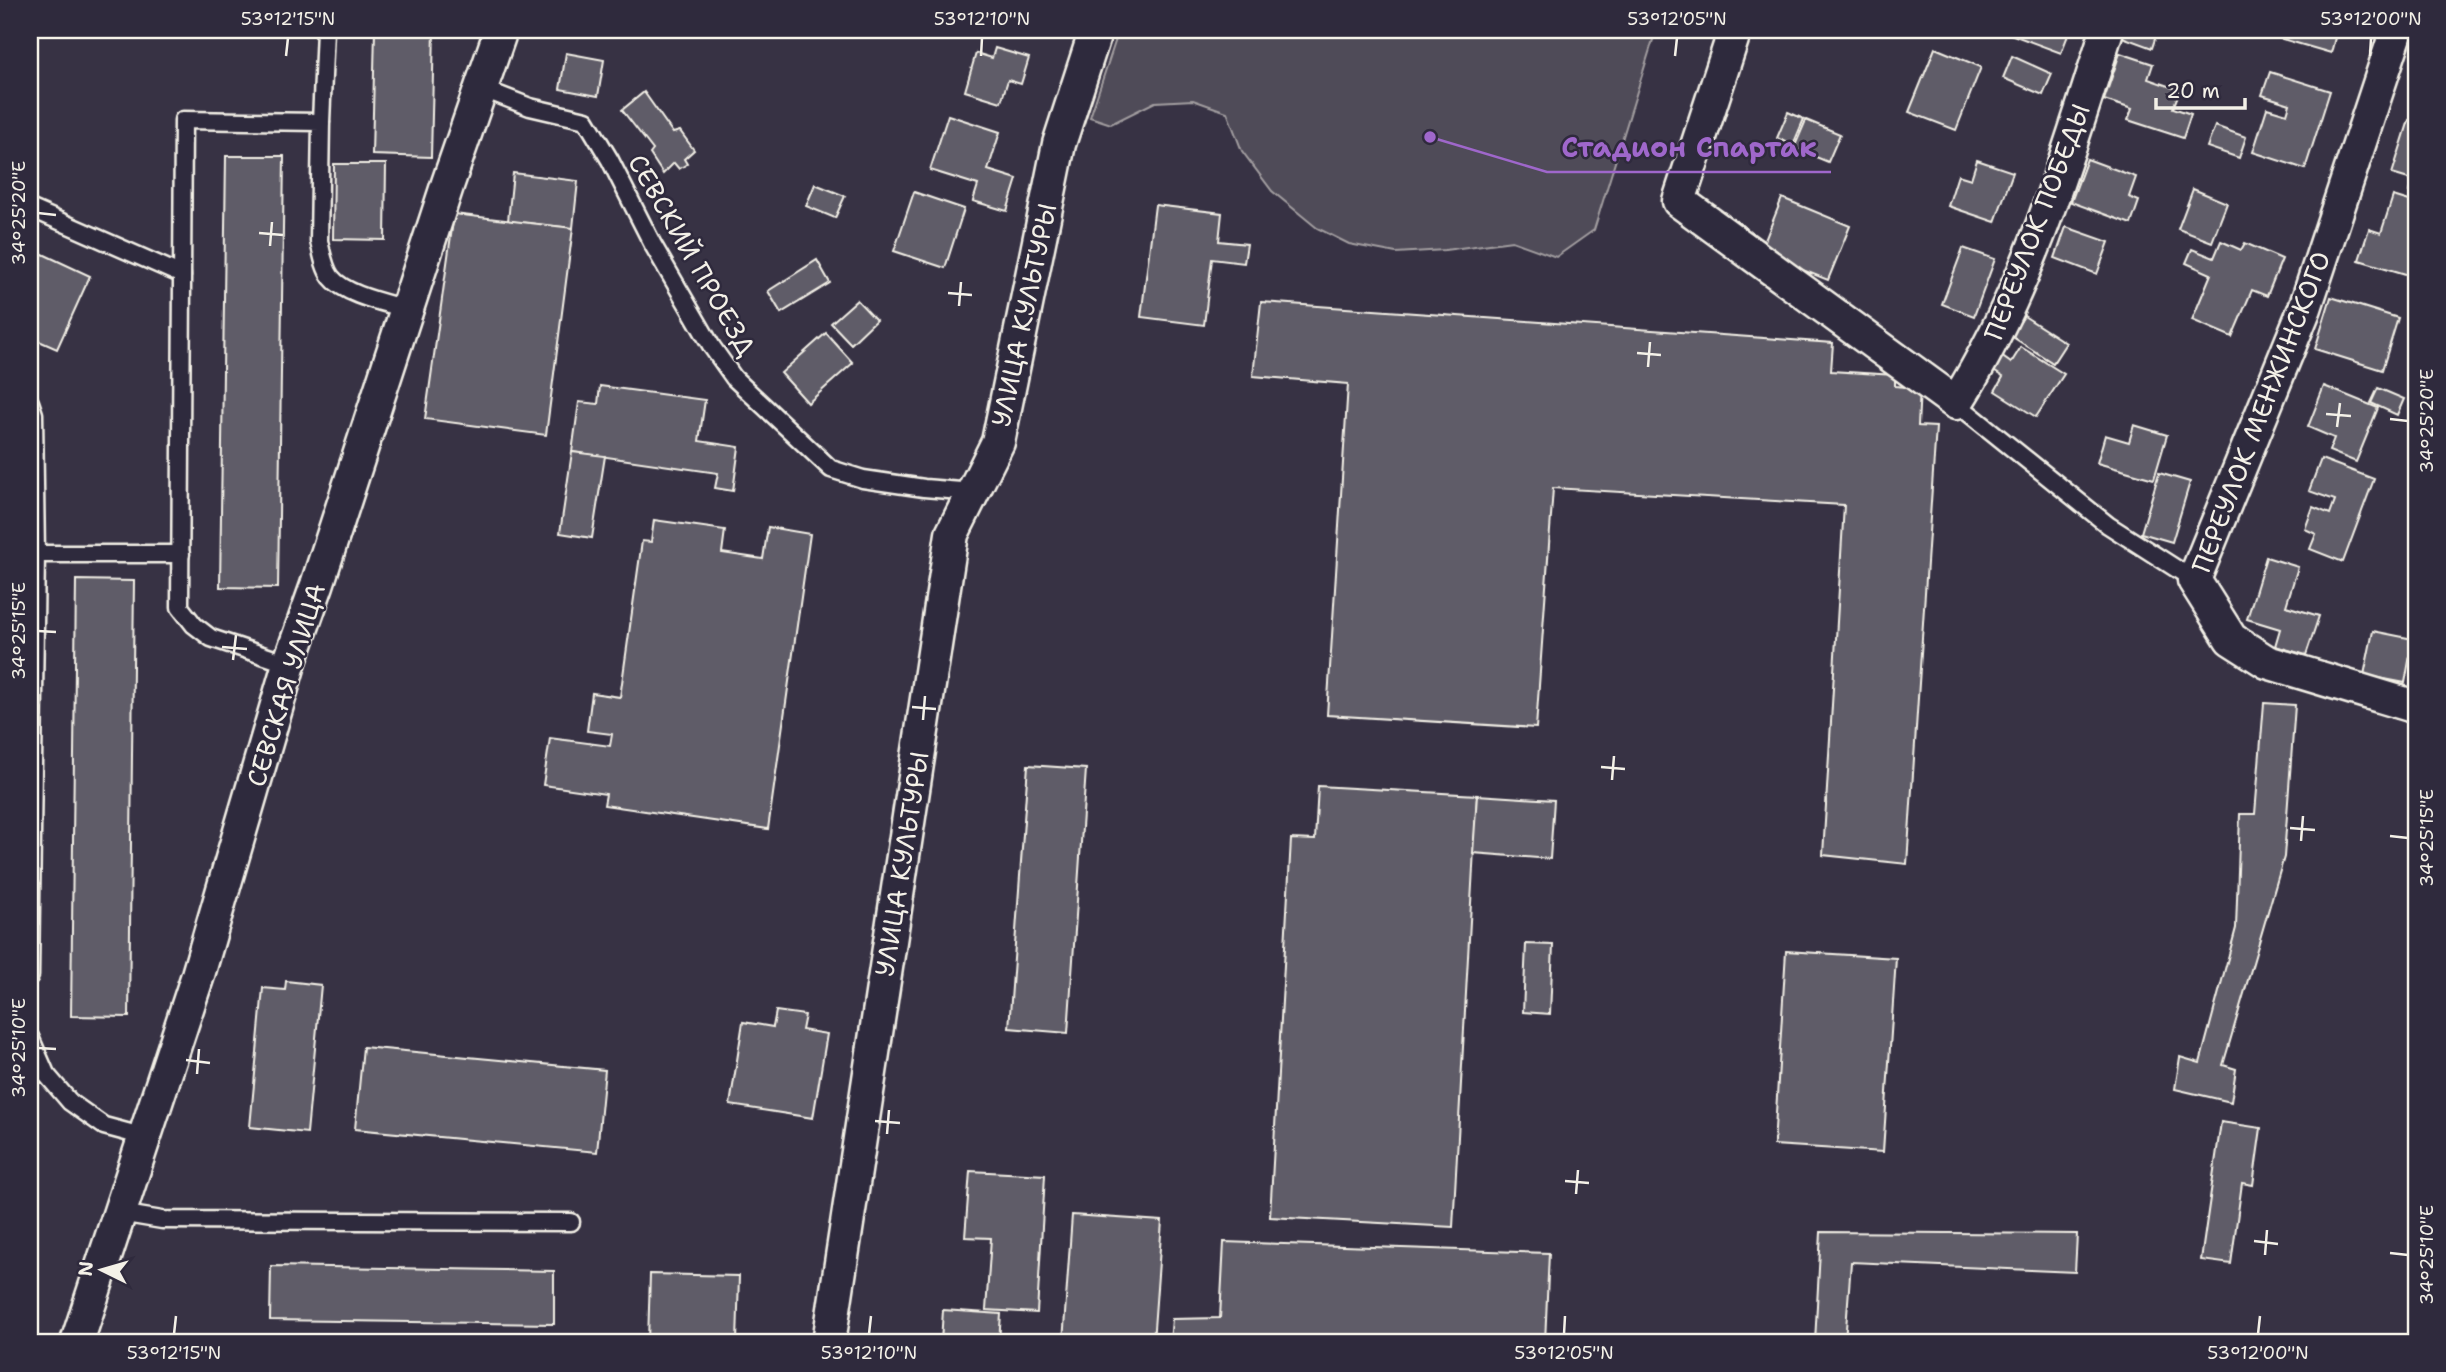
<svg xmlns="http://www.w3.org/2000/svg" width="2446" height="1372" font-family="'Shantell Sans',sans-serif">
<rect width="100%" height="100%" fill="#373244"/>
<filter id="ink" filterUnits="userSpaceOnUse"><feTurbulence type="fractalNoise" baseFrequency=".0143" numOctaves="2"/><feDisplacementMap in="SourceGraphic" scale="14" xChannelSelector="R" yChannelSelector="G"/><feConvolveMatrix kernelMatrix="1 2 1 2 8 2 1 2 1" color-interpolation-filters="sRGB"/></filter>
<g filter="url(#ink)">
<polygon fill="#504b59" stroke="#a29ea0" stroke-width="2" points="1119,30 1656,30 1594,230 1556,257 1512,241 1445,250 1396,253 1349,244 1317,228 1272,191 1242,151 1227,112 1193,100 1155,102 1111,124 1090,117"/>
<g fill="#5f5c67" stroke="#f4f1e8" stroke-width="2">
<polygon points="375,30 434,30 431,157 372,155"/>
<polygon points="2011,30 2070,30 2061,53 2010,34"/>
<polygon points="2124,30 2158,30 2152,48 2122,37"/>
<polygon points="2282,30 2337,30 2331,53 2279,38"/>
<polygon points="995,48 1029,58 1021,84 1008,80 1001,102 965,91 976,53 992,58"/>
<polygon points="1935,48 1981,67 1956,130 1909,112"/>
<polygon points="566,53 604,60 598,96 560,89"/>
<polygon points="2120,53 2153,64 2148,79 2180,90 2173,108 2191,114 2183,138 2128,120 2132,109 2104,100"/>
<polygon points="2012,56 2052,74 2043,95 2003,78"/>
<polygon points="2270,72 2330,91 2305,169 2253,152 2267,108 2287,114 2290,104 2262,95"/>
<polygon points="644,92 673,133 680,131 694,150 684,159 687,164 679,169 674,163 663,174 650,154 653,150 622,110"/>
<polygon points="1788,112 1804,119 1793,145 1777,138"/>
<polygon points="948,115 1000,132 988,170 1017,179 1007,211 973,201 978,185 930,170"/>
<polygon points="1806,120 1840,134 1828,162 1794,148"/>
<polygon points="2409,120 2416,122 2416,195 2409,192 2412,180 2392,174"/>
<polygon points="2215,126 2246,137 2239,158 2207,147"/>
<polygon points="226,156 284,156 278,588 220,587"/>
<polygon points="2087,159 2136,177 2129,197 2139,201 2131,224 2071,202"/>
<polygon points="1977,160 2013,172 1995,222 1948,206 1958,175 1971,179"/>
<polygon points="334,164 386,164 385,240 333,239"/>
<polygon points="513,173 578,181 573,228 508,221"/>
<polygon points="815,184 845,196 835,218 806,206"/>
<polygon points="2193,189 2227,203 2212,242 2178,229"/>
<polygon points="914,192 964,209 945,268 894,251"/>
<polygon points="2393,196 2416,203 2416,258 2409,275 2359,260 2369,229 2381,233"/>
<polygon points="1782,198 1850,226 1828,280 1760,253"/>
<polygon points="1155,205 1222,213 1219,241 1247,244 1244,263 1212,259 1204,325 1141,317"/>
<polygon points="454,214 573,228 546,435 425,419"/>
<polygon points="2066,227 2109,242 2097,274 2055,258"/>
<polygon points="2221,241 2241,250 2245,243 2282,259 2267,296 2252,290 2232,337 2192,320 2211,274 2186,263 2192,249 2214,258"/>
<polygon points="30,248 90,276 57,349 30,337"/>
<polygon points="1963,248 1995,259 1974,316 1942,304"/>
<polygon points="817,260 830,283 781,313 768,291"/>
<polygon points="2331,297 2398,318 2382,370 2315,349"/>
<polygon points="857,300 876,320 851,344 831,323"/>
<polygon points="1261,302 1833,343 1831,371 1895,375 1895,386 1920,388 1918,426 1936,427 1907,864 1823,855 1844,505 1553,488 1536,728 1327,715 1348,384 1253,376"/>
<polygon points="2024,316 2066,343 2053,363 2011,336"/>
<polygon points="826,333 853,363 808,403 781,373"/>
<polygon points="2021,347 2064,374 2036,417 1995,391 2003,377 1992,370 2001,356 2011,363"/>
<polygon points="600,386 705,400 699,441 739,447 733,491 715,488 718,473 572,452 579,402 598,404"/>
<polygon points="2324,386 2378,408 2356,462 2329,451 2334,438 2308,427"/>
<polygon points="2378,388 2404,399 2397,415 2371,403"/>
<polygon points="2134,425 2167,435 2154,479 2097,463 2105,435 2129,442"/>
<polygon points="572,452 605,456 592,538 560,533"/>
<polygon points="2321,459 2374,479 2343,562 2310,549 2316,534 2305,529 2313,507 2330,514 2335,500 2309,491"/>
<polygon points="2159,473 2190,482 2172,542 2141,533"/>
<polygon points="654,520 725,530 722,553 763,559 768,527 810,534 768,829 604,805 606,794 543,785 550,738 610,746 612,734 587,731 592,693 620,697 642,541 651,542"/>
<polygon points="2266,557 2298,567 2286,606 2319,616 2306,655 2275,646 2280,629 2247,619"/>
<polygon points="76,580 134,581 129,1017 71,1016"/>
<polygon points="2373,631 2413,639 2405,683 2364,675"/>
<polygon points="2264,703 2295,705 2284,857 2223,1065 2236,1069 2231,1102 2175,1089 2180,1057 2200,1063 2236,928 2240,814 2255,814"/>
<polygon points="1028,765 1086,769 1068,1033 1009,1028"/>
<polygon points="1318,786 1477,795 1453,1227 1270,1217 1291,839 1315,840"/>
<polygon points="1477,795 1554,800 1550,859 1473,853"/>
<polygon points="1526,944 1553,945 1550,1014 1523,1012"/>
<polygon points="1786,951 1896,958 1883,1152 1774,1145"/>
<polygon points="286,981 321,985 307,1133 250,1127 263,988 285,990"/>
<polygon points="776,1011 805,1015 802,1030 827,1034 813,1118 730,1105 743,1022 773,1027"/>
<polygon points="363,1047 605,1070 597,1152 355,1129"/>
<polygon points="2221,1122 2261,1128 2253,1185 2242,1183 2231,1264 2201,1260"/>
<polygon points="970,1171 1045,1175 1037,1313 986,1310 991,1238 965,1237"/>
<polygon points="1072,1215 1162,1221 1153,1342 1063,1342"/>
<polygon points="1821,1232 2077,1234 2075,1272 1851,1262 1845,1342 1815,1342"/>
<polygon points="1224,1242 1549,1253 1545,1342 1170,1342 1172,1319 1220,1318"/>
<polygon points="271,1266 554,1271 554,1324 270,1320"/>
<polygon points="650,1274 739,1276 737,1342 648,1342"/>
<polygon points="943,1310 1001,1314 999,1342 941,1342"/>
</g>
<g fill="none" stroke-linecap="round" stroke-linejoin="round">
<g stroke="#f4f1e8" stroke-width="21">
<g id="lane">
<polyline points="481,88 530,107 586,120 610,160 653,245 712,347 734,378 831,469 863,479 924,488 973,492"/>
<polyline points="321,122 325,30"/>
<polyline points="30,208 182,275"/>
<polyline points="30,402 34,414 36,554"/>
<polyline points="1956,403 2108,525 2194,580"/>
<path d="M289,664l-78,-26 -17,-13 -14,-18 3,-487 138,2 -2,119c3,12 5,27 12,36 14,18 55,26 75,32"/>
<polyline points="30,976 36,554 181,554"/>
<polyline points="30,1037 46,1074 70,1102 104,1126 145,1137"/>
<polyline points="120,1213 162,1220 571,1222"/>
</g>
</g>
<g stroke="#f4f1e8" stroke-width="37">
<g id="street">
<path d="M1735,30l-56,171 277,202c72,-113 111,-246 151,-373"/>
<polyline points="2397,30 2305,308 2194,580 2231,639 2267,662 2416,707"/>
<polyline points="77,1342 198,975 289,664 317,585 448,183 501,30"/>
<polyline points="829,1342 952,534 998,442 1059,144 1096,30"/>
</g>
</g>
<use href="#lane" stroke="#2f2a3d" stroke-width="16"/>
<use href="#street" stroke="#2f2a3d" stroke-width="32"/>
</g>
</g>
<path fill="none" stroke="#f4f1e8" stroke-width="2.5" d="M286,56l2,-18M981,56l1,-18M1675,56l2,-18M2370,56l1,-18M38,213l18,2M259,233l24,2M270,246l2,-24M948,293l24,2M959,306l2,-24M1637,353l24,2M1648,367l2,-25M2326,414l25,2M2390,419l18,2M2337,427l3,-24M38,631l18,1M222,647l25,2M233,660l3,-25M912,707l24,2M923,720l2,-24M1601,767l24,2M1612,780l2,-24M2290,828l25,2M2390,836l18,2M2301,841l2,-25M38,1048l18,1M186,1060l24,3M197,1074l2,-25M875,1121l25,2M887,1134l2,-24M1565,1181l24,2M1576,1194l2,-24M2254,1241l24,3M2390,1253l18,2M2265,1255l2,-25M174,1334l2,-18M869,1334l2,-18M1564,1334l1,-18M2258,1334l2,-18"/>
<g text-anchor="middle" stroke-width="5" stroke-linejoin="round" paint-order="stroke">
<g font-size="26" fill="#f4f1e8" stroke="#2f2a3d">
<text transform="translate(2037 222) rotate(-69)" y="9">ПЕРЕУЛОК ПОБЕДЫ</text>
<text transform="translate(692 255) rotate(60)" y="9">СЕВСКИЙ ПРОЕЗД</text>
<text transform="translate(1024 315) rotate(-78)" y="9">УЛИЦА КУЛЬТУРЫ</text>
<text transform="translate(2261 412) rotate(-69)" y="9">ПЕРЕУЛОК МЕНЖИНСКОГО</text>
<text transform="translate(286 685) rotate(-73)" y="9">СЕВСКАЯ УЛИЦА</text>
<text transform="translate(902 864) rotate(-81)" y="9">УЛИЦА КУЛЬТУРЫ</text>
</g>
</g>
<path fill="none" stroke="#9f67cb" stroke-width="2.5" d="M1430 137L1547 172H1831"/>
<circle fill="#9f67cb" stroke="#2f2a3d" stroke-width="2.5" cx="1430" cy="137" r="7"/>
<g font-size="28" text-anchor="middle" font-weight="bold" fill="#9f67cb" stroke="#2f2a3d" stroke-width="5" stroke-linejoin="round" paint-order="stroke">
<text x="1689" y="157">Стадион Спартак</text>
</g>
<rect width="2446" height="1372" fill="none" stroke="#2f2a3d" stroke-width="77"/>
<g transform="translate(102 1270) rotate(275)" stroke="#2f2a3d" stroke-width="5" paint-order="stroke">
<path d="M0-5L12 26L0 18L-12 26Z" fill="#f4f1e8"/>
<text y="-10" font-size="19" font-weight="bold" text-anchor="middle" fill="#f4f1e8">N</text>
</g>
<path d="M2156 98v10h89v-10" fill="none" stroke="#f4f1e8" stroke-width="3.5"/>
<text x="2166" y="98" font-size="21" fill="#f4f1e8" stroke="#2f2a3d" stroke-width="5" paint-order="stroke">20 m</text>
<rect x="38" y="38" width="2370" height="1296" fill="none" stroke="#f4f1e8" stroke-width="2.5"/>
<g font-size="18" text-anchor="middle" fill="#f4f1e8">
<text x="288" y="25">53°12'15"N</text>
<text x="982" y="25">53°12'10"N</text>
<text x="1677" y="25">53°12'05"N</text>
<text x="2371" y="25">53°12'00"N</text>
<text transform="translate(19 213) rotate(-90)" y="6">34°25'20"E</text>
<text transform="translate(2427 421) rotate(-90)" y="6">34°25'20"E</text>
<text transform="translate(19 631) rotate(-90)" y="6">34°25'15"E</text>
<text transform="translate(2427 838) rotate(-90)" y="6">34°25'15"E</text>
<text transform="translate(19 1048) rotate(-90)" y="6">34°25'10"E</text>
<text transform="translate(2427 1255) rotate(-90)" y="6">34°25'10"E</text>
<text x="174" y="1359">53°12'15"N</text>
<text x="869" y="1359">53°12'10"N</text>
<text x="1564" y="1359">53°12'05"N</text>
<text x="2258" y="1359">53°12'00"N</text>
</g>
</svg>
